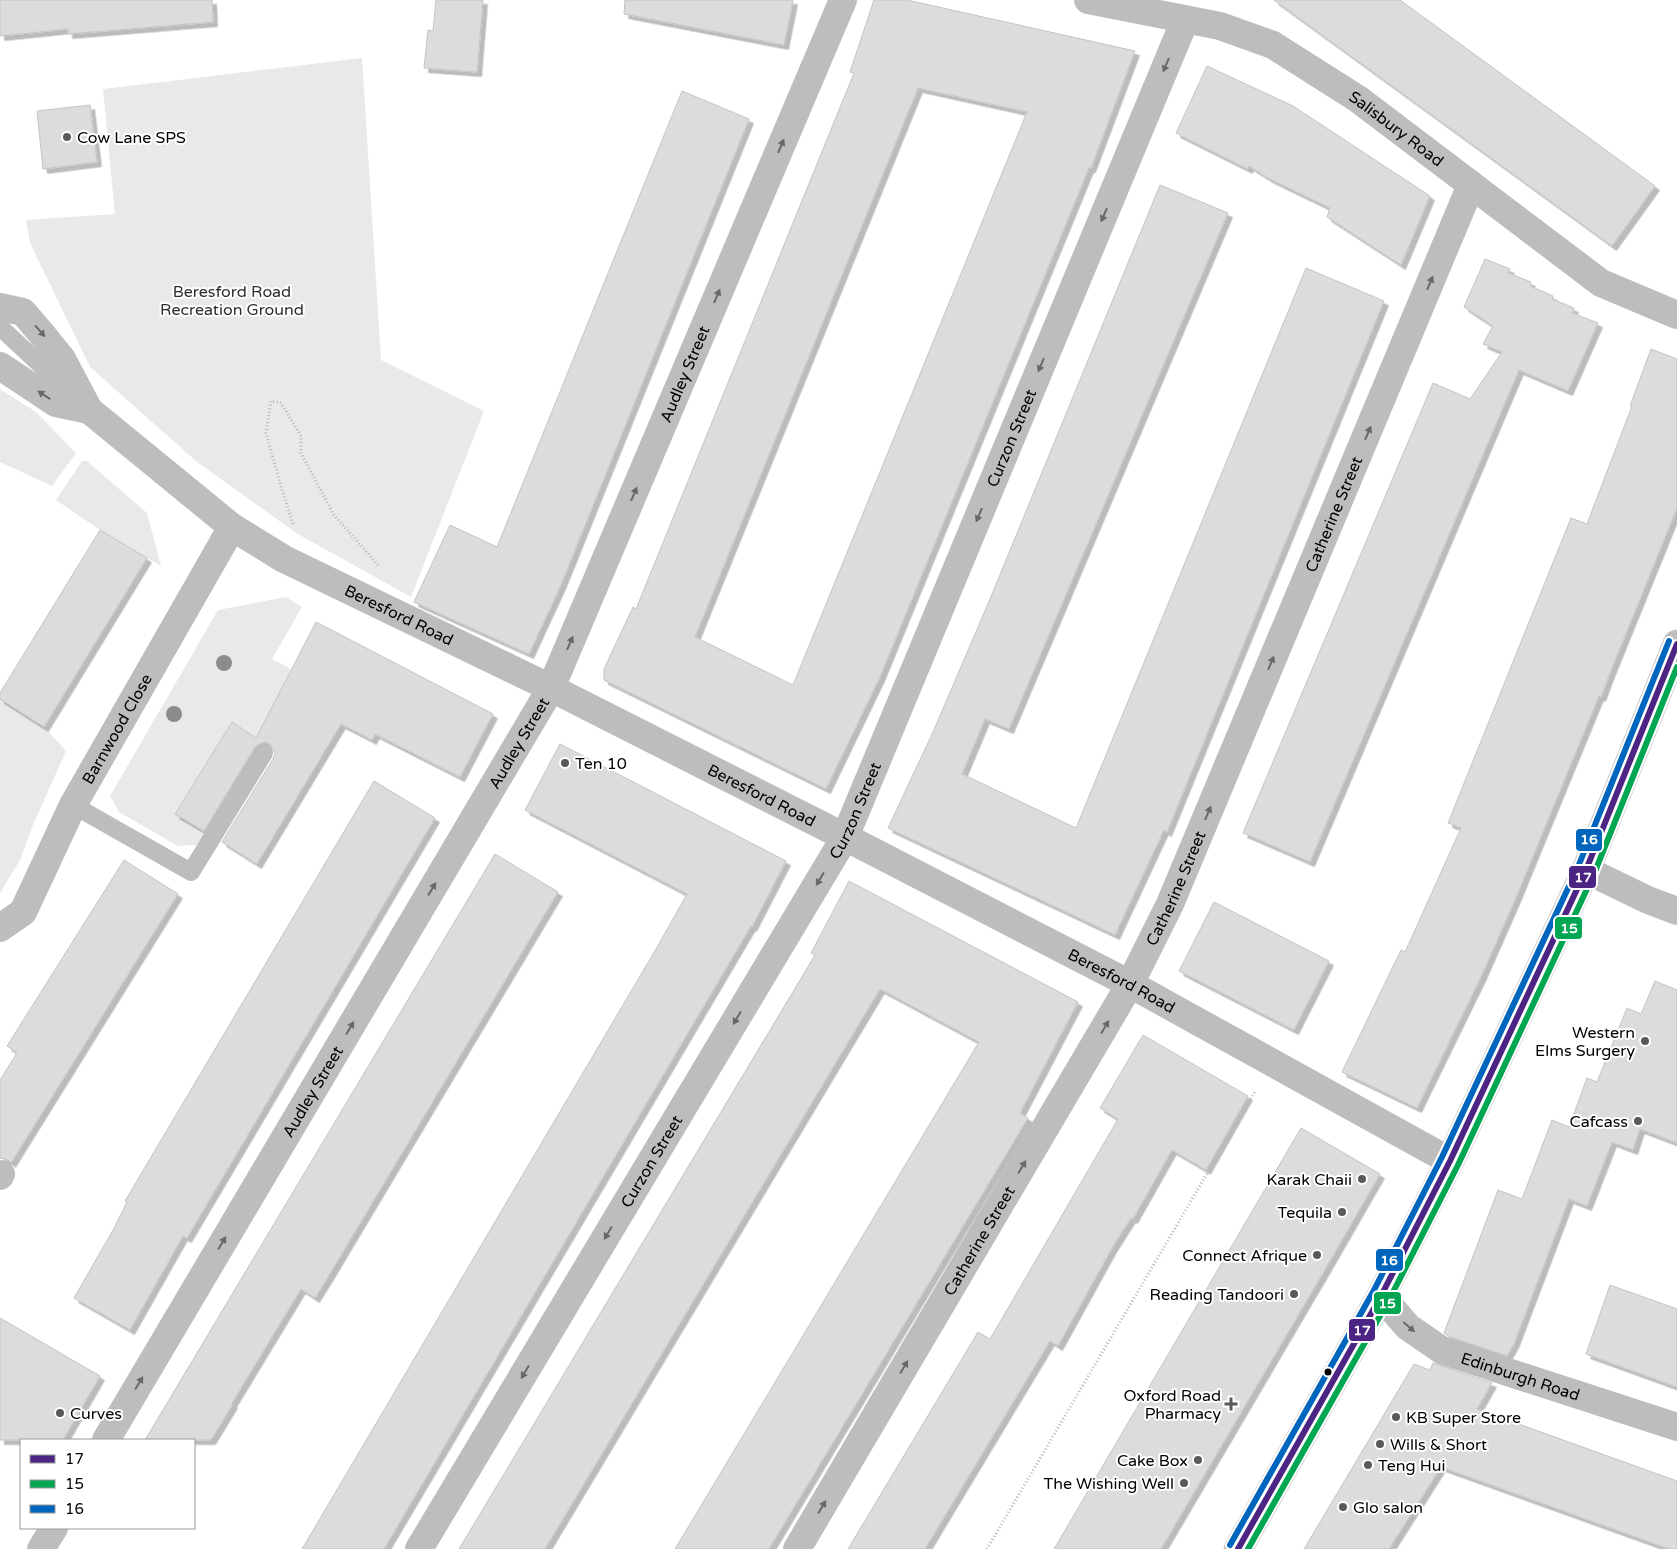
<svg xmlns="http://www.w3.org/2000/svg" width="1677" height="1549" font-family="'Varela Round',sans-serif">
<defs>
<filter id="shadow"><feDropShadow dx="4.5" dy="4.5" stdDeviation="0" flood-color="#0004"/></filter>
</defs>
<rect width="100%" height="100%" fill="#fff"/>
<g fill="#e9e9e9">
<polygon points="362,58 381,360 484,411 411,597 296,533 197,462 90,367 30,243 26,220 115,214 103,89"/>
<polygon points="0,389 36,412 76,453 52,486 0,462"/>
<polygon points="82,461 87,461 147,513 161,566 100,530 56,500"/>
<polygon points="286,597 302,607 272,659 291,669 258,739 232,722 175,813 201,830 206,835 197,845 178,846 119,812 110,796 218,610"/>
<polygon points="0,699 44,727 66,751 33,825 20,860 0,893"/>
</g>
<g fill="#dcdcdc" stroke="#c4c4c4" fill-rule="evenodd" filter="url(#shadow)">
<polygon points="0,0 212,0 213,22 68,34 68,29 0,36"/>
<polygon points="436,0 483,0 477,72 424,68 428,30 433,31"/>
<polygon points="625,0 793,0 784,45 624,14"/>
<path d="M874,0h33l228,51 -44,117h-2l-209,509 -54,112 -222,-109v-11l29,-62 3,2 218,-536 -4,-1zM918,88l109,24 -234,573 -98,-48z"/>
<polygon points="1274,0 1400,0 1655,186 1612,246"/>
<polygon points="1207,66 1293,106 1430,196 1401,265 1327,217 1330,208 1270,179 1249,166 1248,169 1176,133"/>
<polygon points="682,91 749,119 561,585 529,654 414,602 450,525 497,547"/>
<polygon points="90,105 97,162 43,169 37,111"/>
<polygon points="1160,185 1228,213 1009,729 985,719 962,774 1076,828 1306,268 1384,301 1167,832 1164,830 1115,935 888,828 933,732 990,599"/>
<polygon points="1485,259 1510,269 1508,273 1531,282 1530,286 1553,296 1552,299 1574,308 1572,313 1598,323 1568,391 1519,370 1310,862 1243,833 1433,383 1470,399 1502,352 1483,344 1493,326 1464,307"/>
<polygon points="1651,349 1677,359 1677,508 1610,673 1601,697 1599,696 1515,900 1481,977 1417,1108 1342,1072 1401,950 1405,952 1461,828 1448,823 1571,518 1587,524 1632,406 1630,406"/>
<polygon points="100,530 147,558 44,727 0,699 0,693"/>
<polygon points="316,622 493,714 460,777 375,734 372,740 341,724 257,864 222,842 273,759 275,753 270,744 264,742 259,744 255,747 204,831 175,814 232,722 256,738"/>
<polygon points="560,744 786,861 752,927 751,926 384,1549 302,1549 656,949 687,894 525,810"/>
<polygon points="374,781 435,818 187,1238 183,1236 130,1330 74,1298 113,1230 127,1202 125,1201"/>
<polygon points="495,854 558,892 328,1277 315,1298 301,1289 232,1403 233,1404 211,1440 145,1440"/>
<polygon points="124,860 178,894 11,1163 8,1160 0,1158 0,1080 17,1053 7,1046"/>
<polygon points="849,881 1078,1002 1020,1113 1028,1118 769,1549 675,1549 979,1042 880,989 545,1549 459,1549 815,955 811,953"/>
<polygon points="1214,902 1329,961 1294,1030 1179,971"/>
<polygon points="1655,981 1677,990 1677,1143 1640,1129 1633,1150 1612,1142 1587,1206 1569,1199 1514,1344 1507,1356 1450,1337 1444,1333 1498,1190 1522,1199 1552,1120 1569,1127 1587,1078 1597,1082 1627,1008 1641,1014"/>
<polygon points="1143,1035 1248,1096 1206,1170 1172,1150 1133,1219 1131,1218 1112,1248 1058,1346 1050,1341 925,1549 848,1549 978,1332 990,1339 1118,1119 1100,1108"/>
<polygon points="1301,1128 1380,1174 1326,1268 1161,1549 1054,1549"/>
<polygon points="1610,1285 1677,1309 1677,1387 1586,1354"/>
<polygon points="0,1318 100,1376 63,1440 0,1440"/>
<polygon points="1433,1363 1492,1383 1477,1409 1677,1481 1677,1549 1669,1549 1441,1467 1389,1549 1304,1549 1414,1364 1430,1370"/>
</g>
<g fill="none" stroke-linecap="round" stroke-linejoin="round">
<g stroke="#dbdbdb" stroke-width="29">
<polyline id="primary" points="1238,1549 1381,1296 1450,1161 1586,870 1677,644"/>
</g>
<g stroke="#b8b8b8" stroke-width="3" stroke-dasharray="1 2.5" stroke-linecap="butt">
<polyline points="293,524 281,486 266,433 271,401 281,403 301,436 301,453 334,515 379,566"/>
<polyline points="987,1549 1256,1090"/>
</g>
<g stroke="#bdbdbd" stroke-width="18">
<polyline points="0,327 75,397"/>
<polyline points="73,805 191,872 264,753"/>
</g>
<g stroke="#bdbdbd" stroke-width="28">
<path id="s1" d="M1088,0l132,26 53,19 85,54 243,184 76,32"/>
<path id="s2" d="M0,928l23,-16 50,-107 159,-278"/>
<polyline points="0,1176 1,1174"/>
<path id="s3" d="M1381,1296l27,31 35,24 234,76"/>
<path id="s4" d="M106,1440l445,-752 292,-688"/>
<polyline points="41,1549 54,1528"/>
<path id="s5" d="M419,1549l426,-712 340,-817"/>
<path id="s6" d="M797,1549l333,-565 40,-80 301,-719"/>
</g>
<g stroke="#bdbdbd" stroke-width="28">
<path id="s7" d="M0,307l23,5 18,21 21,26 27,51 143,117 52,32 267,129 294,149 285,147 320,177"/>
<polyline points="0,366 56,403 89,410"/>
<polyline points="1586,870 1648,900 1677,911"/>
</g>
<use href="#primary" stroke="#bdbdbd" stroke-width="28"/>
<g stroke="#fff" stroke-width="10">
<polyline id="bus-1" points="1238,1549 1381,1296 1450,1161 1586,870 1677,644"/>
</g>
<g stroke="#fff" stroke-width="10">
<polyline id="bus-2" points="1248,1549 1389,1300 1458,1165 1594,874 1677,667"/>
</g>
<g stroke="#fff" stroke-width="10">
<polyline id="bus-3" points="1230,1545 1373,1292 1442,1157 1578,867 1669,641"/>
</g>
<use href="#bus-1" stroke="#4c2483" stroke-width="6"/>
<use href="#bus-2" stroke="#00a651" stroke-width="6"/>
<use href="#bus-3" stroke="#0065bd" stroke-width="6"/>
</g>
<g fill="#8c8c8c">
<circle cx="224" cy="663" r="8"/>
<circle cx="174" cy="714" r="8"/>
</g>
<defs><path id="oneway-solid" d="M-6-.8H1V-3.2L6.5 0L1 3.2V.8H-6Z" transform="scale(1.25)"/></defs>
<g fill="#686868">
<use href="#oneway-solid" transform="translate(1166 65) rotate(113)"/>
<use href="#oneway-solid" transform="translate(781 146) rotate(-67)"/>
<use href="#oneway-solid" transform="translate(1104 215) rotate(113)"/>
<use href="#oneway-solid" transform="translate(1430 283) rotate(-67)"/>
<use href="#oneway-solid" transform="translate(717 296) rotate(-67)"/>
<use href="#oneway-solid" transform="translate(40 331) rotate(49)"/>
<use href="#oneway-solid" transform="translate(1041 365) rotate(113)"/>
<use href="#oneway-solid" transform="translate(44 395) rotate(-147)"/>
<use href="#oneway-solid" transform="translate(1368 433) rotate(-67)"/>
<use href="#oneway-solid" transform="translate(634 494) rotate(-67)"/>
<use href="#oneway-solid" transform="translate(979 515) rotate(113)"/>
<use href="#oneway-solid" transform="translate(570 643) rotate(-67)"/>
<use href="#oneway-solid" transform="translate(1271 663) rotate(-67)"/>
<use href="#oneway-solid" transform="translate(1208 813) rotate(-67)"/>
<use href="#oneway-solid" transform="translate(820 879) rotate(121)"/>
<use href="#oneway-solid" transform="translate(432 889) rotate(-59)"/>
<use href="#oneway-solid" transform="translate(737 1018) rotate(121)"/>
<use href="#oneway-solid" transform="translate(1105 1027) rotate(-59)"/>
<use href="#oneway-solid" transform="translate(350 1028) rotate(-59)"/>
<use href="#oneway-solid" transform="translate(1022 1167) rotate(-59)"/>
<use href="#oneway-solid" transform="translate(608 1233) rotate(121)"/>
<use href="#oneway-solid" transform="translate(222 1243) rotate(-59)"/>
<use href="#oneway-solid" transform="translate(1409 1327) rotate(41)"/>
<use href="#oneway-solid" transform="translate(904 1367) rotate(-59)"/>
<use href="#oneway-solid" transform="translate(525 1372) rotate(121)"/>
<use href="#oneway-solid" transform="translate(139 1383) rotate(-59)"/>
<use href="#oneway-solid" transform="translate(822 1507) rotate(-59)"/>
</g>
<g fill="#595959" stroke="#fff" stroke-width="2">
<circle cx="67" cy="137" r="5"/>
<circle cx="565" cy="763" r="5"/>
<circle cx="1645" cy="1041" r="5"/>
<circle cx="1638" cy="1121" r="5"/>
<circle cx="1362" cy="1179" r="5"/>
<circle cx="1342" cy="1212" r="5"/>
<circle cx="1317" cy="1255" r="5"/>
<circle cx="1294" cy="1294" r="5"/>
<path d="M1228.5 1396.5h5v5h5v5h-5v5h-5v-5h-5v-5h5z"/>
<circle cx="60" cy="1413" r="5"/>
<circle cx="1396" cy="1417" r="5"/>
<circle cx="1380" cy="1444" r="5"/>
<circle cx="1198" cy="1460" r="5"/>
<circle cx="1368" cy="1465" r="5"/>
<circle cx="1184" cy="1483" r="5"/>
<circle cx="1343" cy="1507" r="5"/>
</g>
<circle fill="#000" stroke="#fff" stroke-width="2" cx="1328" cy="1372" r="4.5"/>
<g text-anchor="middle" stroke-width="4" stroke-linejoin="round" paint-order="stroke">
<g font-size="16" fill="#000" stroke="#fff">
<text dy="6" stroke="none"><textPath href="#s1" startOffset="340">Salisbury Road</textPath></text>
<text dy="6" stroke="none"><textPath href="#s4" startOffset="1215">Audley Street</textPath></text>
<text dy="6" stroke="none"><textPath href="#s5" startOffset="1262">Curzon Street</textPath></text>
<text dy="6" stroke="none"><textPath href="#s6" startOffset="1168">Catherine Street</textPath></text>
<text dy="6" stroke="none"><textPath href="#s7" startOffset="516">Beresford Road</textPath></text>
<text dy="6" stroke="none"><textPath href="#s2" startOffset="234">Barnwood Close</textPath></text>
<text dy="6" stroke="none"><textPath href="#s4" startOffset="810">Audley Street</textPath></text>
<text dy="6" stroke="none"><textPath href="#s7" startOffset="921">Beresford Road</textPath></text>
<text dy="6" stroke="none"><textPath href="#s5" startOffset="858">Curzon Street</textPath></text>
<text dy="6" stroke="none"><textPath href="#s6" startOffset="762">Catherine Street</textPath></text>
<text dy="6" stroke="none"><textPath href="#s7" startOffset="1326">Beresford Road</textPath></text>
<text dy="6" stroke="none"><textPath href="#s4" startOffset="405">Audley Street</textPath></text>
<text dy="6" stroke="none"><textPath href="#s5" startOffset="452">Curzon Street</textPath></text>
<text dy="6" stroke="none"><textPath href="#s6" startOffset="358">Catherine Street</textPath></text>
<text dy="6" stroke="none"><textPath href="#s3" startOffset="165">Edinburgh Road</textPath></text>
</g>
<g font-size="16" fill="#000" stroke="#fff" text-anchor="end">
<text x="77" y="143" text-anchor="start">Cow Lane SPS</text>
<text x="575" y="769" text-anchor="start">Ten 10</text>
<text x="1635" y="1038">Western<tspan x="1635" dy="18">Elms Surgery</tspan></text>
<text x="1628" y="1127">Cafcass</text>
<text x="1352" y="1185">Karak Chaii</text>
<text x="1332" y="1218">Tequila</text>
<text x="1307" y="1261">Connect Afrique</text>
<text x="1284" y="1300">Reading Tandoori</text>
<text x="1221" y="1401">Oxford Road<tspan x="1221" dy="18">Pharmacy</tspan></text>
<text x="70" y="1419" text-anchor="start">Curves</text>
<text x="1406" y="1423" text-anchor="start">KB Super Store</text>
<text x="1390" y="1450" text-anchor="start">Wills &amp; Short</text>
<text x="1188" y="1466">Cake Box</text>
<text x="1378" y="1471" text-anchor="start">Teng Hui</text>
<text x="1174" y="1489">The Wishing Well</text>
<text x="1353" y="1513" text-anchor="start">Glo salon</text>
</g>
<g font-size="16" fill="#2e2e2e" stroke="#fff">
<text x="232" y="297">Beresford Road<tspan x="232" dy="18">Recreation Ground</tspan></text>
</g>
</g>
<g stroke="#fff" stroke-width="2">
<rect x="1575" y="828" width="28" height="24" rx="5" fill="#0065bd"/>
<rect x="1568" y="865" width="29" height="24" rx="5" fill="#4c2483"/>
<rect x="1554" y="916" width="29" height="24" rx="5" fill="#00a651"/>
<rect x="1375" y="1248" width="29" height="24" rx="5" fill="#0065bd"/>
<rect x="1373" y="1291" width="29" height="24" rx="5" fill="#00a651"/>
<rect x="1348" y="1318" width="28" height="24" rx="5" fill="#4c2483"/>
</g>
<g font-size="14" text-anchor="middle" font-weight="bold" fill="#fff">
<text x="1589" y="844">16</text>
<text x="1583" y="882">17</text>
<text x="1569" y="933">15</text>
<text x="1389" y="1265">16</text>
<text x="1387" y="1308">15</text>
<text x="1362" y="1335">17</text>
</g>
<rect x="20" y="1439" width="175" height="90" fill="#ffffff" stroke="#999999"/>
<rect x="30" y="1455" width="25" height="8" fill="#4c2483" stroke="#999999"/>
<text x="65" y="1464" font-size="15" fill="#000000">17</text>
<rect x="30" y="1480" width="25" height="8" fill="#00a651" stroke="#999999"/>
<text x="65" y="1489" font-size="15" fill="#000000">15</text>
<rect x="30" y="1505" width="25" height="8" fill="#0065bd" stroke="#999999"/>
<text x="65" y="1514" font-size="15" fill="#000000">16</text>
</svg>
